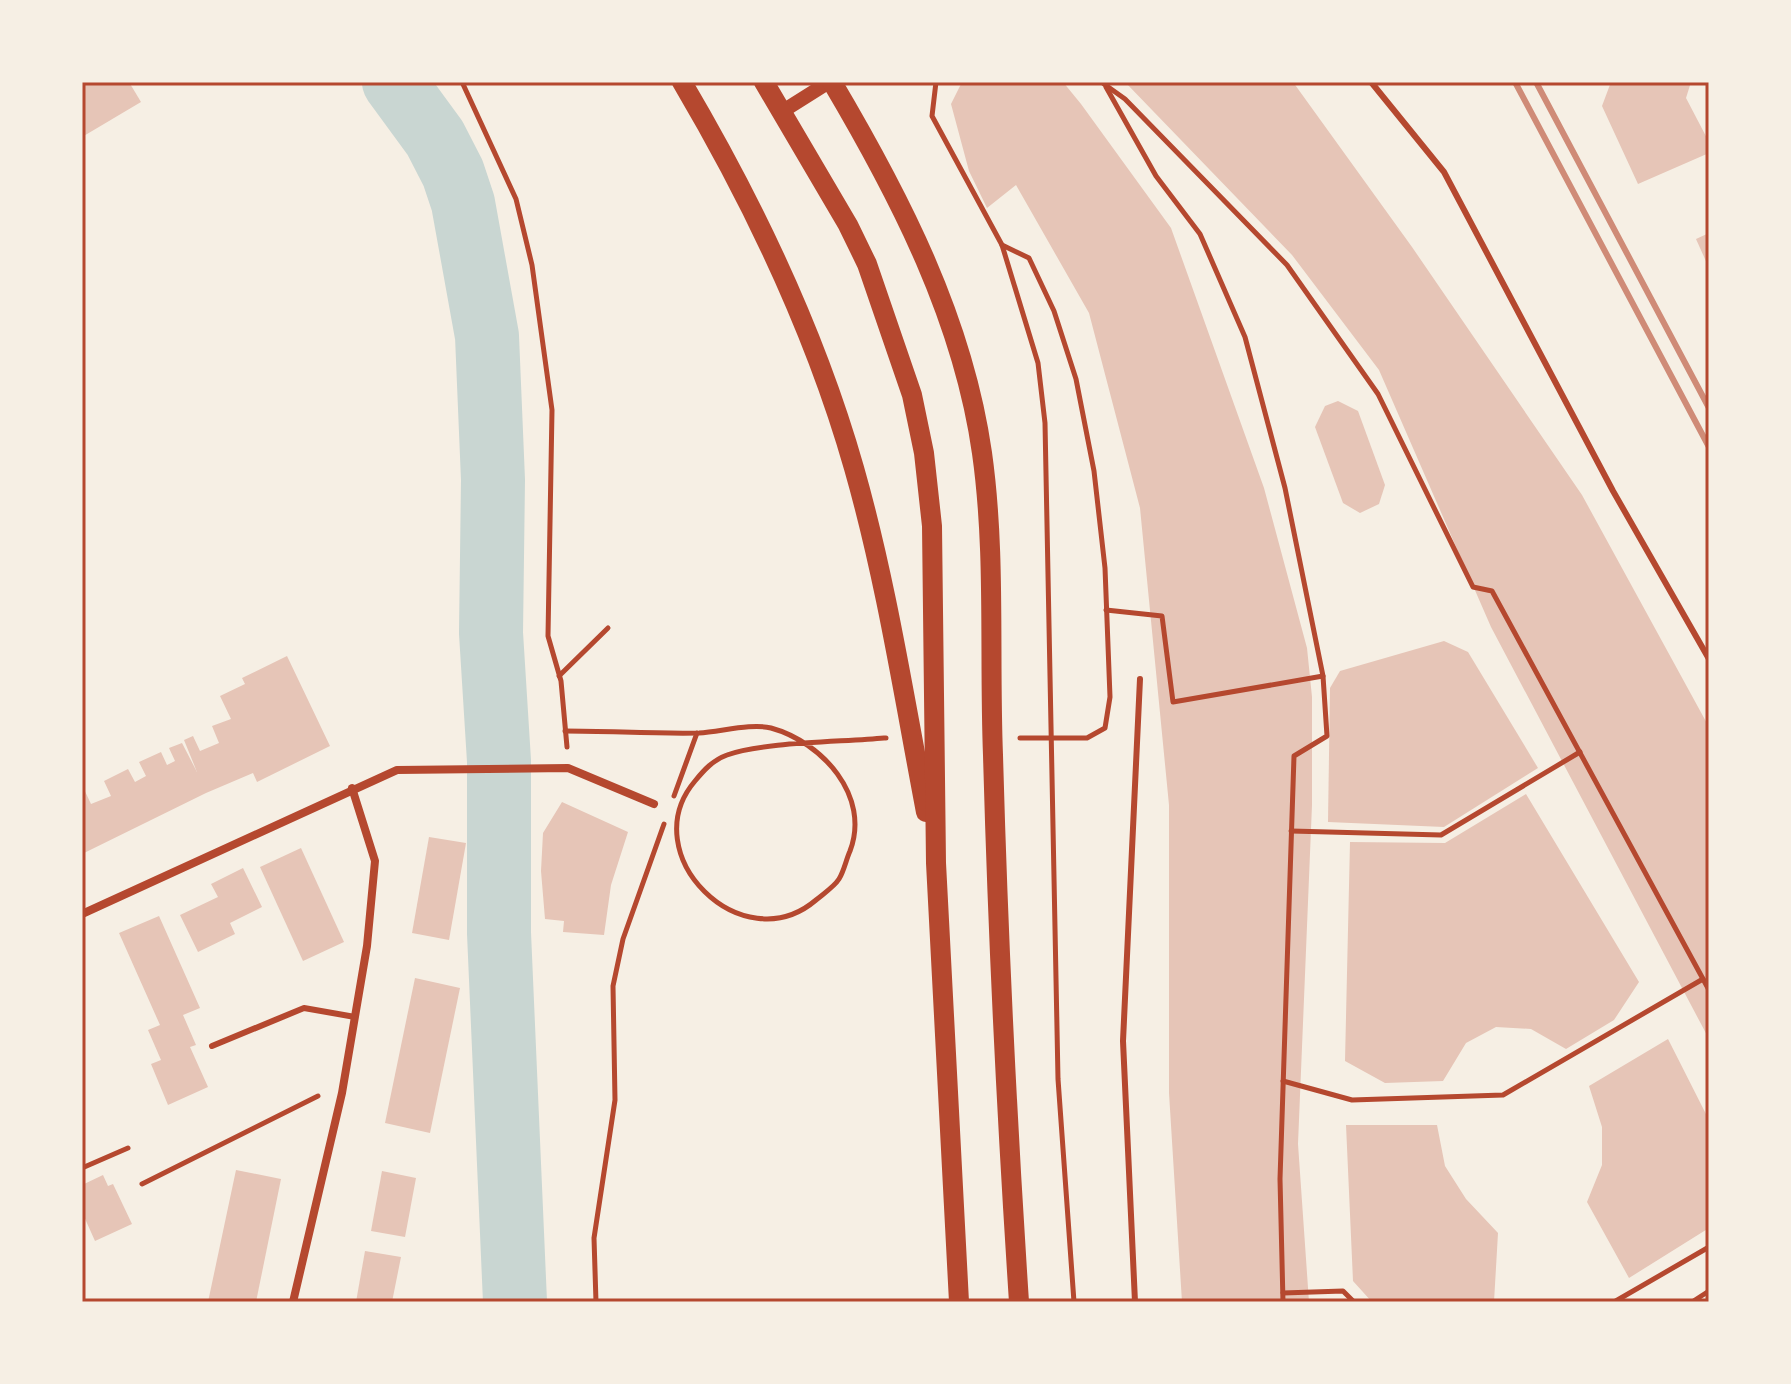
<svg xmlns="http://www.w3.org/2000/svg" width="1791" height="1384" font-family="Arial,sans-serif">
<rect width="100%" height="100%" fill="#f6efe4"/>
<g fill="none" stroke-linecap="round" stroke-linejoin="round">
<polyline stroke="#c9d6d2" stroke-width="64" points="394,82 435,138 453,173 463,203 487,336 493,480 491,633 499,761 499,933 515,1302"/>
</g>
<g fill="#e6c5b7">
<polygon points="82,82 129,82 141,102 82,137"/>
<polygon points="962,82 1063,82 1081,104 1171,228 1264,488 1307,648 1312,697 1312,805 1298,1144 1309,1302 1182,1302 1169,1093 1169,805 1140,508 1089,313 1016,185 987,208 969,171 951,104"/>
<polygon points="1125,82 1293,82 1412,247 1582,495 1709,727 1709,1039 1491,627 1379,370 1292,255"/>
<polygon points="1611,82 1691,82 1686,98 1709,142 1709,153 1638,184 1602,106"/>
<polygon points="1709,233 1709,268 1696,239"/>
<polygon points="1338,401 1358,411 1385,485 1379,504 1360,513 1343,503 1315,427 1325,406"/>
<polygon points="1444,641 1468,652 1538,768 1444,827 1328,822 1330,688 1340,671"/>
<polygon points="287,656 330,746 257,782 253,773 206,793 82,854 82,785 91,804 111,796 104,781 128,769 135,782 146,776 139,762 161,752 167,765 175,761 169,748 182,743 197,772 184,740 193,736 200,751 219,743 212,726 231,719 220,696 245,684 242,678"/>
<polygon points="1526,794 1639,982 1614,1020 1566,1049 1531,1029 1496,1027 1466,1043 1443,1081 1385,1083 1345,1061 1350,842 1445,843"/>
<polygon points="562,802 628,832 611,885 604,935 563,932 564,921 545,919 541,871 543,833"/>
<polygon points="429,837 466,843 449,940 412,933"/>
<polygon points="301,848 344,942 303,961 260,867"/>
<polygon points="243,868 262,907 230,923 235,934 198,952 180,915 218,897 211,884"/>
<polygon points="159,916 200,1008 183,1015 196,1045 190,1047 208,1087 168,1105 151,1064 161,1060 148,1030 160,1025 119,933"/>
<polygon points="415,978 460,988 430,1133 385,1123"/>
<polygon points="1668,1039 1709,1120 1709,1228 1629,1278 1587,1202 1602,1165 1602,1127 1589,1086"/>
<polygon points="1346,1125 1437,1125 1445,1166 1466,1199 1498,1233 1494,1302 1372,1302 1353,1281"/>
<polygon points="236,1170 281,1179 256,1302 208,1302"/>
<polygon points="382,1171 416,1178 405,1237 371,1231"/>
<polygon points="103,1175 108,1186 113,1184 132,1224 95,1241 82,1212 82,1185"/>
<polygon points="365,1251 401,1257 392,1302 356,1302"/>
</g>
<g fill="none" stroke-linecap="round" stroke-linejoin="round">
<g stroke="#b5482f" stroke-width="5">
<polyline points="462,82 516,199 532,265 552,410 548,636 561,681 567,747"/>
<polyline points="936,82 932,116 1002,245 1038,363 1045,423 1058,1079 1074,1302"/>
<polyline points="1104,84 1125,99 1287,265 1378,394 1473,587 1492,591 1709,990"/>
<polyline points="1106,87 1156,176 1200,234 1245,337 1285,488 1323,676"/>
<polyline points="1002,245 1029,258 1054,311 1076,379 1094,471 1105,568 1110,697 1105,728 1087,738 1020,738"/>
<polyline points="1106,610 1162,616 1173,702 1323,676 1327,736 1294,756 1280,1179 1283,1302"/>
<polyline points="559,676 608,628"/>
<path d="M565,731c45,0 90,3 134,2 21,-1 52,-10 72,-5 51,14 100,68 79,123 -4,9 -6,20 -11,28 -5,8 -16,15 -23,21 -74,63 -183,-46 -121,-119 9,-11 18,-21 32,-26 34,-13 117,-13 157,-17h2"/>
<polyline points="674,796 697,733"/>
<polyline points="1291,831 1441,835 1580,752"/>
<polyline points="1283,1081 1352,1100 1503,1095 1703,979"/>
<polyline points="82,1168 128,1148"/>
<polyline points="142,1184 318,1096"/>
<polyline points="1283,1293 1343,1291 1354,1302"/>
<polyline points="596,1302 594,1238 615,1100 613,986 623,939 664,824"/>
<polyline points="1614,1302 1709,1247"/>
<polyline points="1692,1302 1709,1291"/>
</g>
<g stroke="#b5482f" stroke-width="6">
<polyline points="1371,82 1444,172 1613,491 1709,659"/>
<polyline points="212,1046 304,1008 355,1017"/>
<polyline points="1135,1302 1123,1041 1140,679"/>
</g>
<g stroke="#b5482f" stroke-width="8">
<polyline points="82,914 397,770 568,768 654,804"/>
<polyline points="293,1302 342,1093 367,946 375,861 352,788"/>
</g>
<polyline stroke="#b5482f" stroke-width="14" points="783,111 829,82"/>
<g stroke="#b5482f" stroke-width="20">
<path d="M682,82c72,122 133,249 172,386 32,112 50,229 72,344"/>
<polyline points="764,82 848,225 867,264 912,395 924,453 932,526 936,863 959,1302"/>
<path d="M832,82c68,115 131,237 150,371 14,99 7,202 11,302 5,183 14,365 26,547"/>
</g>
<g stroke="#cf8b77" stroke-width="6">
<polyline points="1515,82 1709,447"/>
<polyline points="1536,82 1709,408"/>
</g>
</g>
<rect width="1791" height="1384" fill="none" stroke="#f6efe4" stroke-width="168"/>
<rect x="84" y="84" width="1623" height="1216" fill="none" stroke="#b5482f" stroke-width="3"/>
</svg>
